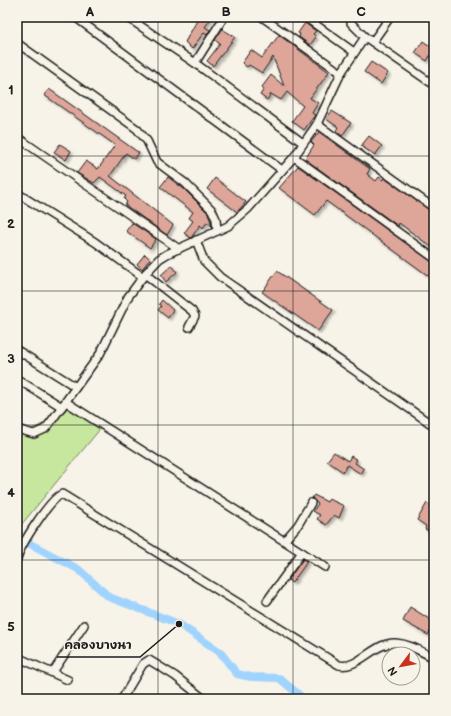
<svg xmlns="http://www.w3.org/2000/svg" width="451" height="716" font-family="'Balsamiq Sans','Playpen Sans Thai',sans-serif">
<defs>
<filter id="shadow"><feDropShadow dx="2.5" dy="2.5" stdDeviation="1" flood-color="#0004"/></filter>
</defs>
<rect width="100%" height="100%" fill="#f7f3e8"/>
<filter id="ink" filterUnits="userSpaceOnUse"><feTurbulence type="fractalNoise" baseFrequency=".025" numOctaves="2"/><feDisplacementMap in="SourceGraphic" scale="8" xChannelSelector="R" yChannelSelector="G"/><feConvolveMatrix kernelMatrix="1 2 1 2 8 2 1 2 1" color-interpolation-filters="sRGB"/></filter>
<g filter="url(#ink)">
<path fill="#c7e69e" stroke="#72815d" d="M66,398l39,25 -88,107v-104c22,11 37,-13 49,-28z"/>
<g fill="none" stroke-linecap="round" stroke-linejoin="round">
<polyline stroke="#a0d4fe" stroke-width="8" points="17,537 78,569 109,597 179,624 220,652 237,674 251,677 279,678 304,699"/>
</g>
<g fill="#dea599" stroke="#1c1c1c" filter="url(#shadow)">
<polygon points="199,17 212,17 205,27 210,30 207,35 204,33 202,35 192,49 185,42"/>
<polygon points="305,23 316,31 313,34 316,37 310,45 299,37 300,34 298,33"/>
<polygon points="222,29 235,37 213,66 207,61 220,44 215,40"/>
<polygon points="279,35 329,72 310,98 318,103 312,113 315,115 304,130 292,121 303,106 287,92 281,100 271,94 267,100 260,95 264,89 262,87 271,75 284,86 273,57 262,73 249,65 247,67 242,63 251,50 262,58"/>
<polygon points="423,41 434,49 427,61 415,53"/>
<polygon points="371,62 388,73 381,84 364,72"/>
<polygon points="49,89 139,153 134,159 126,153 110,176 173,225 167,235 125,205 127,202 124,199 126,196 100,177 94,183 77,173 86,161 98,169 115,145 44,95"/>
<polygon points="332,111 351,123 342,136 336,131 338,127 326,119"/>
<polygon points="319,132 370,169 367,174 376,181 379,177 383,180 384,178 434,213 434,249 399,223 398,226 305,159 314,145 311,142"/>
<polygon points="369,136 382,146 375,155 361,146"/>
<polygon points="60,144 71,151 66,160 54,152"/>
<polygon points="298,166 434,263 434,280 326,201 315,215 279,188"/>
<polygon points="168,177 184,189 208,213 212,226 207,222 203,228 200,225 191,238 184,233 193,221 189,218 193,212 160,187"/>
<polygon points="215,178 246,202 237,212 207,189"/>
<polygon points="132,223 156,239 150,248 126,231"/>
<polygon points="145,254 150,259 142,269 137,264"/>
<polygon points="172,265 177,272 166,282 161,275"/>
<polygon points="277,271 333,310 318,331 262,292"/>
<polygon points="162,300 173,310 168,318 158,310 161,306 159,304"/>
<polygon points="334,452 348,461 351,456 357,460 355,463 364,469 361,474 347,465 343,472 327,461"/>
<polygon points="314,495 327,502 329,499 344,506 339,518 334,515 326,525 317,519 320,515 313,511 318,504 312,498"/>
<polygon points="427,503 434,508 434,535 425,529 426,526 417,520"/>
<polygon points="303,559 307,562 292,583 288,580"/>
<polygon points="410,607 434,622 434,629 432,628 428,635 403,621"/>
</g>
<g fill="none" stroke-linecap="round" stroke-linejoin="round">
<g stroke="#1c1c1c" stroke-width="10">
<g id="minor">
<polyline points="75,17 282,170"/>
<polyline points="127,17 195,63 303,143"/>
<polyline points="262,17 341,73"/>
<polyline points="305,17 354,52"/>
<polyline points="351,17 351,23 365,37 434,85"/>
<polyline points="373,41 388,20"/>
<polyline points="17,43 137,129 147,141 157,162 185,183 212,210 216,219 217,231"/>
<polyline points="195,63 224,17"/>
<polyline points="317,124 434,208"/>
<polyline points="17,137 179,249"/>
<polyline points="294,157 434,258"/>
<polyline points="17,193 95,242 143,277"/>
<polyline points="196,240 204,261 220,277 434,426"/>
<polyline points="145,274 192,311 195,316 189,327"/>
<polyline points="17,350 76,387"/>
<polyline points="17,379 62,407"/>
<polyline points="66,402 325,567"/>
<polyline points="17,429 34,434 45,429 50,423 100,354 128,297 145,274 159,259 167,254 228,226 248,209 294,157 317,124 341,73 365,37"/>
<polyline points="285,540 298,525 311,503"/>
<path d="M17,559c3,-14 33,-60 45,-65l277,171c19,5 36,-24 57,-22 14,1 26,9 38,15"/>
<polyline points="267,601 302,552"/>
<polyline points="17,657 68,680"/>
<polyline points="53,672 84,625"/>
<polyline points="122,699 143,664 149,660 175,676 204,699"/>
</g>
</g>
<use href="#minor" stroke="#f7f3e8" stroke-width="7"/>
</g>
</g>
<path fill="none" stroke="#1c1c1c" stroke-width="1" stroke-opacity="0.55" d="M158,17v682M293,17v682M17,156h417M17,291h417M17,425h417M17,560h417"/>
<path fill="none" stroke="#1c1c1c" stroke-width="1.5" d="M179 624L140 657H57"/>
<circle fill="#1c1c1c" stroke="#f7f3e8" stroke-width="1.5" cx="179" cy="624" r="4"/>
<g font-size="12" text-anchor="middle" font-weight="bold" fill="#1c1c1c" stroke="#f7f3e8" stroke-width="3" stroke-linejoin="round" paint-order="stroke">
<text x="98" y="649">คลองบางนา</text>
</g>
<rect width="451" height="716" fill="none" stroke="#f7f3e8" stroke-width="44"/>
<g transform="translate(401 666) rotate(238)"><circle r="19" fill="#f7f3e8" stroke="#9f9d96"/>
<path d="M0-3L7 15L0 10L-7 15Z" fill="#c8321e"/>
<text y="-6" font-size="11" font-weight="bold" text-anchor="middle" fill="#1c1c1c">N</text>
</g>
<rect x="22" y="22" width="407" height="672" fill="none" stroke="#1c1c1c" stroke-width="1.5"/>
<g font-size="13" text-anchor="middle" font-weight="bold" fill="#1c1c1c">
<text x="90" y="16">A</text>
<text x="226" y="16">B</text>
<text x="361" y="16">C</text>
<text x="11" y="94">1</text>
<text x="11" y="228">2</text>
<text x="11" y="363">3</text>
<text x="11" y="497">4</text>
<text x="11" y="631">5</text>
</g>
</svg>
